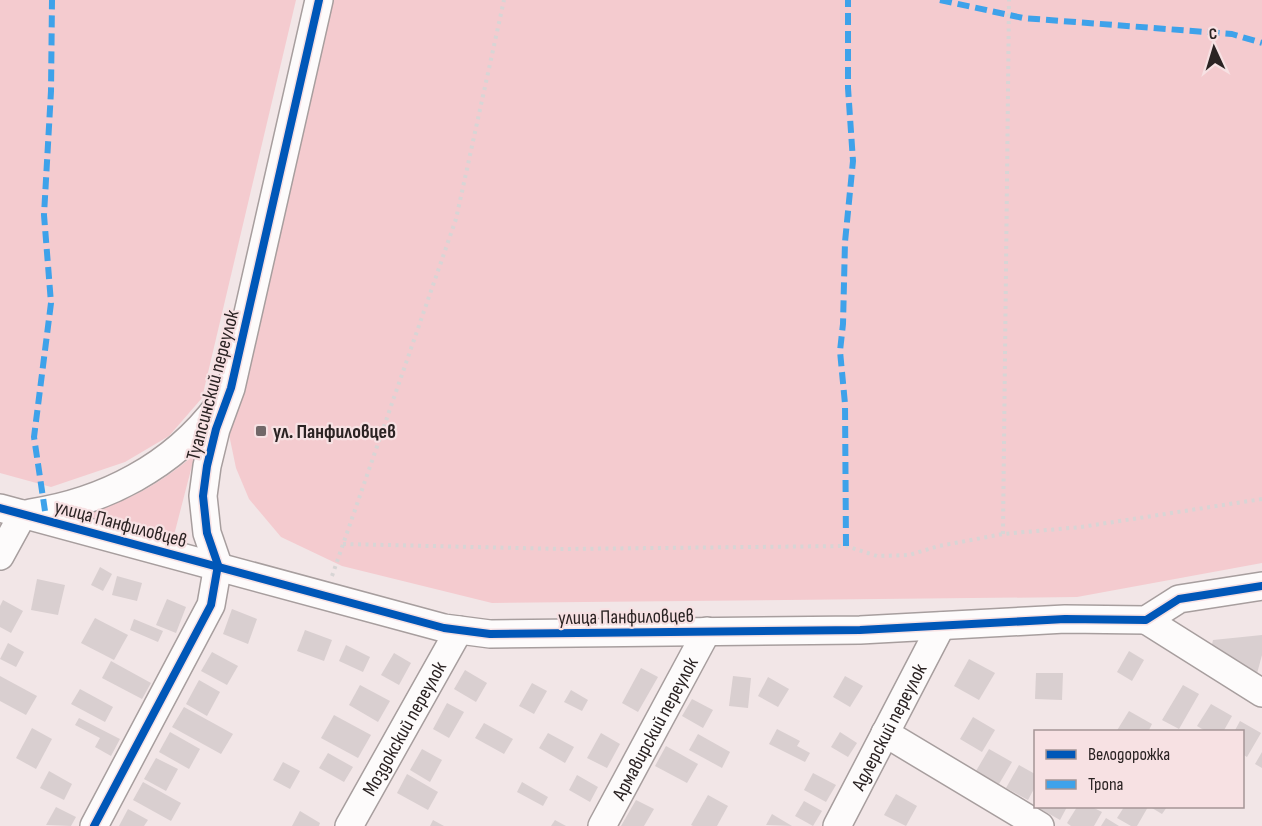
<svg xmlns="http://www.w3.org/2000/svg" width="1262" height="826" font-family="'Sofia Sans Condensed',sans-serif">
<rect width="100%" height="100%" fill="#f2e6e7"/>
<g fill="#f4cbcf">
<polygon points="0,0 296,0 202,398 169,436 125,462 51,487 0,473"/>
<polygon points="333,0 1262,0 1262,563 1077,597 492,603 342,566 281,537 249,499 236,468 226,420"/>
<path d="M195,454l-22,85 -93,-24c45,-12 79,-30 115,-61z"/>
</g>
<g fill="#d9cfd0">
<polygon points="100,567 112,574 103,591 91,585"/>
<polygon points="117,576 142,583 137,601 112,595"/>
<polygon points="37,579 65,585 58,615 31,610"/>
<polygon points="167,599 186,607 176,633 156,625"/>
<polygon points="3,600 23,611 11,633 0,627 0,606"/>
<polygon points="232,609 257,619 248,644 223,634"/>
<polygon points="95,618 128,635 114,660 81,643"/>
<polygon points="134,619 163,631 158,642 130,630"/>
<polygon points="305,630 332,640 324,661 297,651"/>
<polygon points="1262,635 1262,655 1255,681 1211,649 1213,640"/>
<polygon points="8,643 24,652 16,667 0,659"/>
<polygon points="346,645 370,657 363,672 339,661"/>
<polygon points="1129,651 1144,660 1132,681 1117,672"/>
<polygon points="212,652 238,666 227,685 201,671"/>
<polygon points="394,653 411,663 399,685 381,675"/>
<polygon points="969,659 995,673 979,700 954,686"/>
<polygon points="111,661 151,683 142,699 102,678"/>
<polygon points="641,668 658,677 638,712 622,703"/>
<polygon points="465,670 487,683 476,702 454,689"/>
<polygon points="1036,673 1063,673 1062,700 1035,699"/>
<polygon points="0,676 37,696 26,715 0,701"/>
<polygon points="733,676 751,678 748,708 729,706"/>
<polygon points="845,676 863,686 850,707 833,697"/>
<polygon points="768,677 789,689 778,707 758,696"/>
<polygon points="199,680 220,692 207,716 186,704"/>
<polygon points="532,683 547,691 534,714 519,706"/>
<polygon points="360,685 390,701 378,722 349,705"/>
<polygon points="1183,685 1199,694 1179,729 1162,720"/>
<polygon points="80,689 113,707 105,722 71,704"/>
<polygon points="571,690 588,700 582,711 564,702"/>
<polygon points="692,699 713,710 703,728 682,716"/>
<polygon points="447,703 464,712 449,738 433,729"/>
<polygon points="1211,704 1232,716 1223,732 1207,732 1197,726"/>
<polygon points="184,707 233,734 221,754 172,727"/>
<polygon points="1129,711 1152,724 1148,732 1116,732"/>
<polygon points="334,715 371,735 358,758 321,738"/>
<polygon points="973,717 995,730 982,752 960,739"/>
<polygon points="79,718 120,739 111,756 95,747 100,738 75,725"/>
<polygon points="1240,721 1261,733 1247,757 1242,754 1242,732 1234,732"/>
<polygon points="484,723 513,739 504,754 475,738"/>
<polygon points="32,728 52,739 36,769 16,758"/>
<polygon points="777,729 800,741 797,746 810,753 805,762 769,744"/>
<polygon points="170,732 200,749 189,769 159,752"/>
<polygon points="840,732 857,743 848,757 831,747"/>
<polygon points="548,733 574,747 565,763 539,748"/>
<polygon points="601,733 620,744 607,768 587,758"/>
<polygon points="698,734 730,752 722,768 689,750"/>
<polygon points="666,746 698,764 687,783 655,766"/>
<polygon points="422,749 442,760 430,782 410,770"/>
<polygon points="989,749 1012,762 999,784 976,771"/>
<polygon points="1262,752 1262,768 1255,764"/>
<polygon points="328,753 353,767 344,782 319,768"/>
<polygon points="156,758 178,769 166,791 144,779"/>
<polygon points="283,762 300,771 290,789 273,780"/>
<polygon points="1019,765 1035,774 1035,787 1028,800 1006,788"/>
<polygon points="49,771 72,784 64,800 40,788"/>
<polygon points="813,773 836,785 826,802 804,790"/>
<polygon points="407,774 438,792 428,810 397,793"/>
<polygon points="577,775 598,787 590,802 569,790"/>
<polygon points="143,782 181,803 171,821 133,800"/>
<polygon points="522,782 548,797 543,806 517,792"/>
<polygon points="896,794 917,806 906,826 884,815"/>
<polygon points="708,795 728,806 717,826 693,826 691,825"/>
<polygon points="636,800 654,809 644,826 621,826"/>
<polygon points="804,801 822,811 813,826 795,816"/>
<polygon points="56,807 76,817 71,826 46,825"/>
<polygon points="1037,807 1067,807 1060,820"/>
<polygon points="1077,807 1092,807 1102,812 1094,826 1071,826 1067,823"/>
<polygon points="1124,807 1148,807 1137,826 1131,826 1117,818"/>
<polygon points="1153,807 1167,807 1162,814 1152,808"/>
<polygon points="128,809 148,820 144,826 119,826"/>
<polygon points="300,811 320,823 319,826 292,826"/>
<polygon points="772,814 792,826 766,825"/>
<polygon points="1106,818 1119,826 1101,826"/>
<polygon points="433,820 444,826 430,826"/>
<polygon points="555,820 566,826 551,826"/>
</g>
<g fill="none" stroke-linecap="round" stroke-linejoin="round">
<g stroke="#a79e9e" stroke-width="30">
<g id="minor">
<polyline points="0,508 444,628 490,634 860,630 1065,619 1146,620 1179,599 1262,586"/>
<path d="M30,513c74,-11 143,-47 188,-107"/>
<polyline points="0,556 23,514"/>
<polyline points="1146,620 1262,693"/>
<polyline points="885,733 1040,826"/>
<polyline points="94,826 211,605 218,565 207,533 203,496 207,466 216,429 231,388 319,0"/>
<path id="s1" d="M349,826l110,-196"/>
<path id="s2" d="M602,826l105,-195"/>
<path id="s3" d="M837,826l104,-200"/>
</g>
</g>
<g stroke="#d8d5d5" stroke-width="4" stroke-dasharray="3 4.5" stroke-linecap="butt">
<polyline points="1003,534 1009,0"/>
<polyline points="343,544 562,549 846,546 877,556 909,555 939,546 1003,534 1081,527 1262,499"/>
<polyline points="332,576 456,219 504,0"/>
</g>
<use href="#minor" stroke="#fdfbfb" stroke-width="27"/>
<g stroke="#3ea2ea" stroke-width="6" stroke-dasharray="12 6" stroke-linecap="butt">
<polyline points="940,0 1023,18 1232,34 1262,43"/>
<polyline points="45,511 34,437 51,303 44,215 51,91 52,0"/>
<polyline points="846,546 845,404 840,351 843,324 845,242 853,161 848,88 848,0"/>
</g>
<g stroke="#f7e1e3" stroke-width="11">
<g id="cycleway">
<polyline points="0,508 444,628 490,634 860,630 1065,619 1146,620 1179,599 1262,586"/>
<polyline points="94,826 211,605 218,565 207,533 203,496 207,466 216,429 231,388 319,0"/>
</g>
</g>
<use href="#cycleway" stroke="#0057b8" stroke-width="8"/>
</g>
<rect fill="#716768" stroke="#f7e1e3" stroke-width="2" x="255" y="425" width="12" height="12" rx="3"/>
<g text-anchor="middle" stroke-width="4.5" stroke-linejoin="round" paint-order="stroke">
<g font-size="20" fill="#2b2323" stroke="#f7e1e3">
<text transform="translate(212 385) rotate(-75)" y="7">Туапсинский переулок</text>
<text transform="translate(121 523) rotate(15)" y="7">улица Панфиловцев</text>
<text transform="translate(626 616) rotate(-1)" y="7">улица Панфиловцев</text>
<text dy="7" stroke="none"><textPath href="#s3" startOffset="112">Адлерский переулок</textPath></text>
<text dy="7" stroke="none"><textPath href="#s1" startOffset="112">Моздокский переулок</textPath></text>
<text dy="7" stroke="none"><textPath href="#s2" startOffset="111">Армавирский переулок</textPath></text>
</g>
<g font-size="20" font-weight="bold" fill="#2b2323" stroke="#f7e1e3" text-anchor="start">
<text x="273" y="438">ул. Панфиловцев</text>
</g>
</g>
<rect x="1034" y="730" width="210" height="78" fill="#f7e1e3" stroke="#a59596" stroke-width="1.5"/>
<rect x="1046" y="750" width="30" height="9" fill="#0057b8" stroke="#a59596" stroke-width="1.5"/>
<text x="1088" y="760" font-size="18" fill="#2b2323">Велодорожка</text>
<rect x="1046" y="780" width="30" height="9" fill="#3ea2ea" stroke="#a59596" stroke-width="1.5"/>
<text x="1088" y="790" font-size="18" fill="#2b2323">Тропа</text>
<g transform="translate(1214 48) rotate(356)" stroke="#f7e1e3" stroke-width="4.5" paint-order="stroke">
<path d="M0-4.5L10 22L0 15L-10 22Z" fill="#2b2323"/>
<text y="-9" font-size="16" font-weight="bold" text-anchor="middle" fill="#2b2323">С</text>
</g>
</svg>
